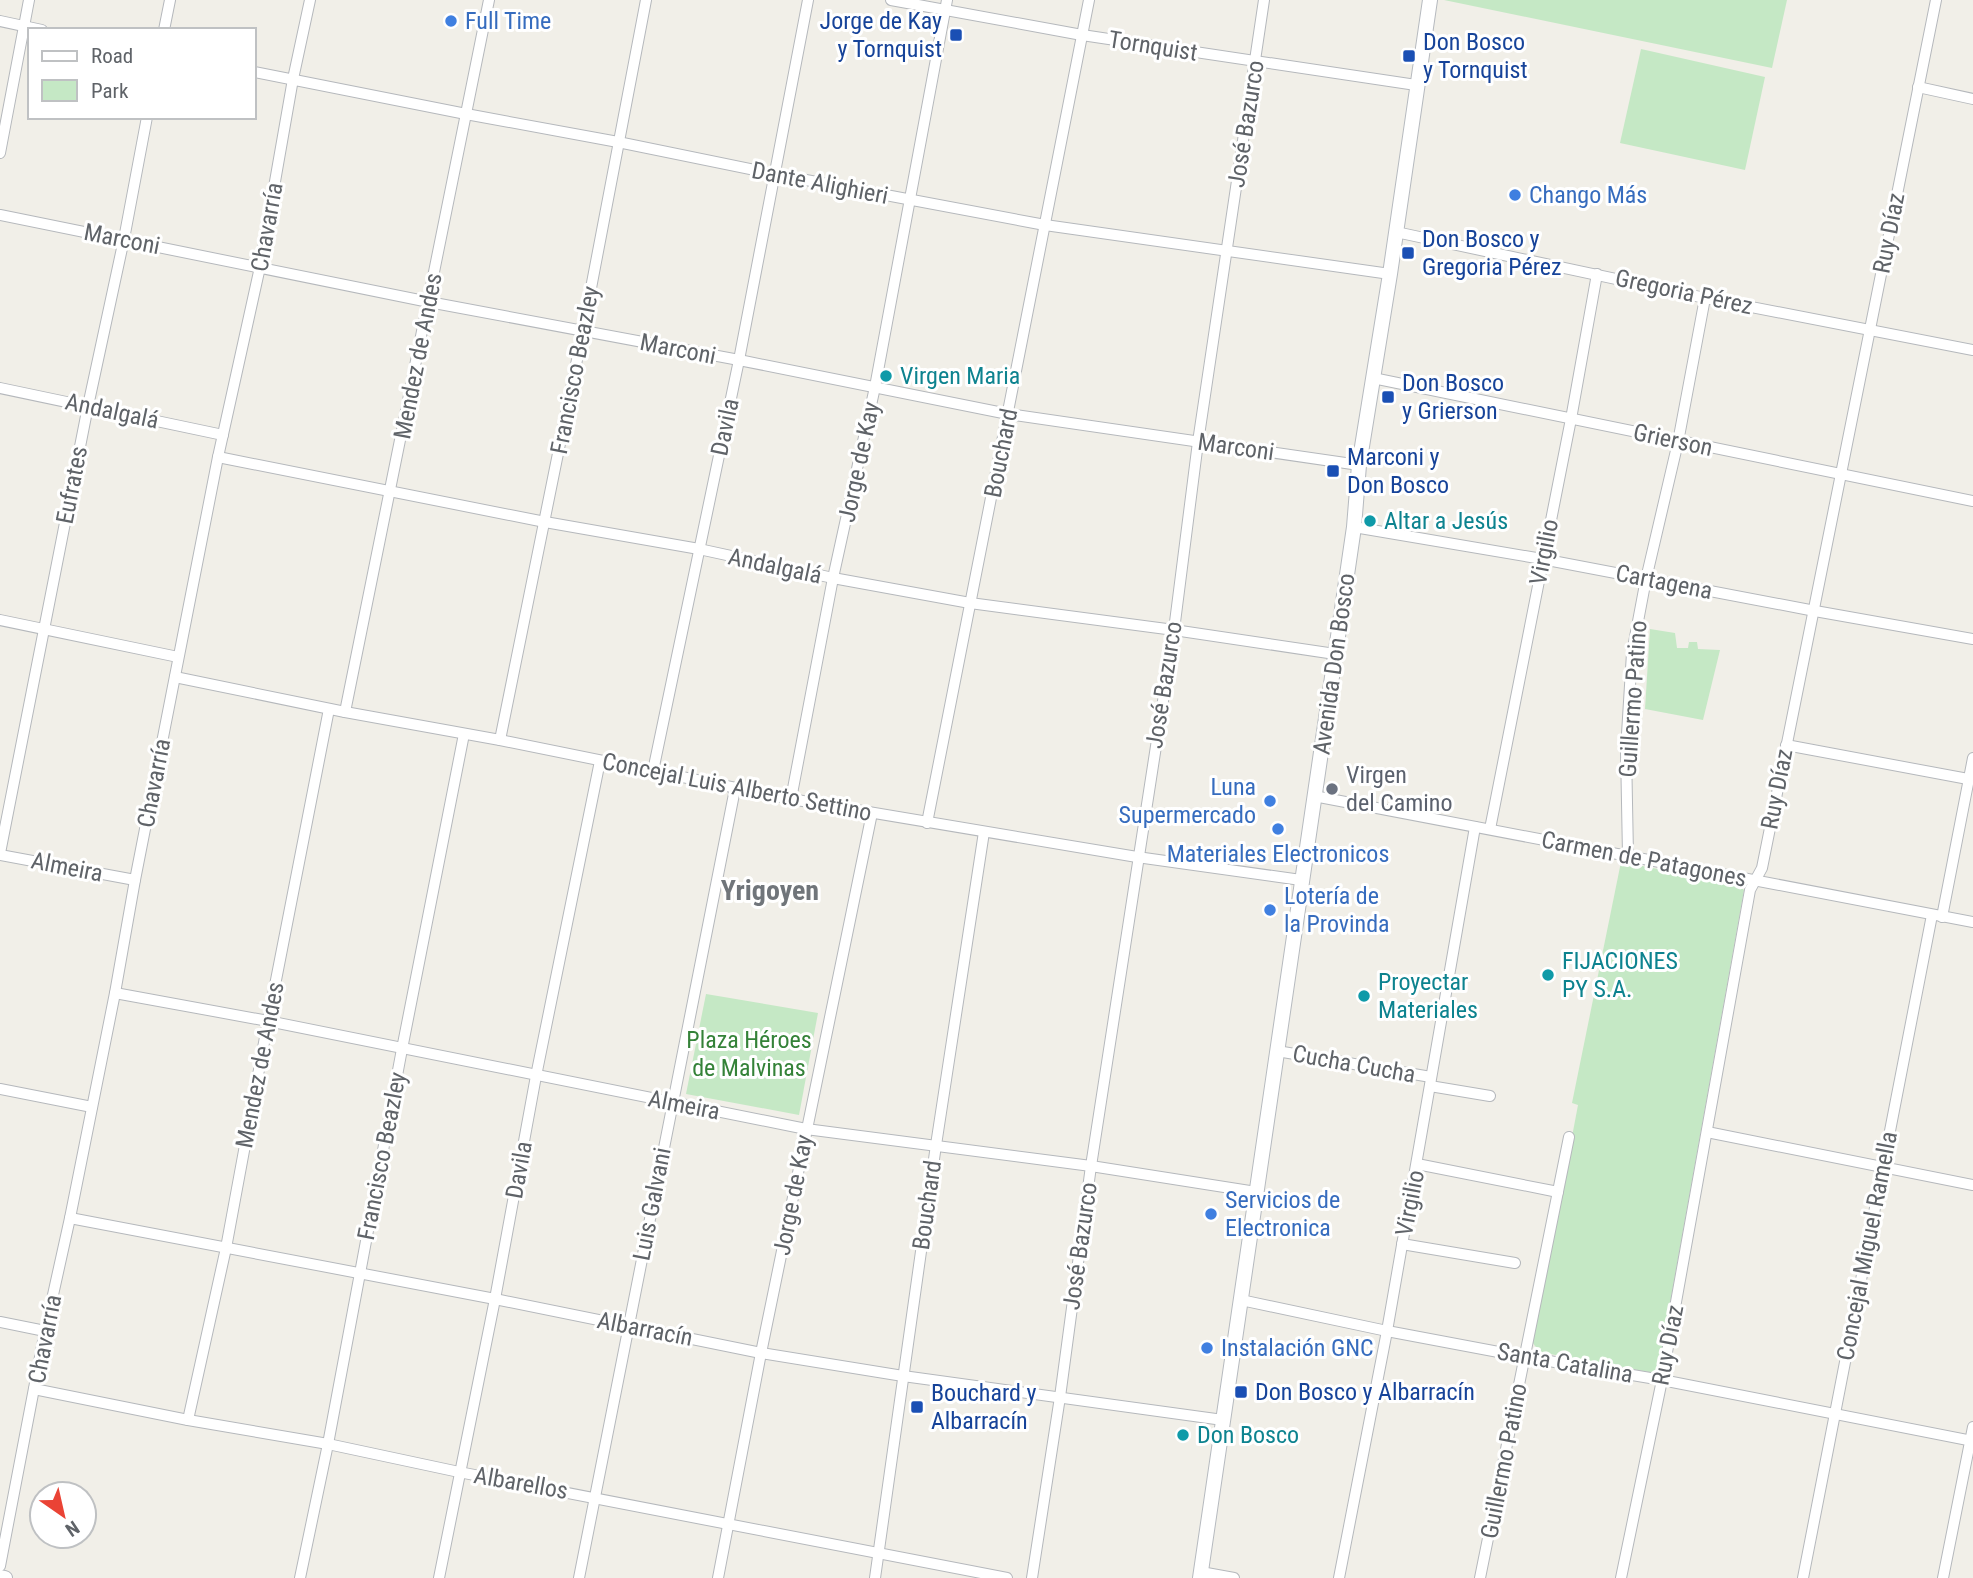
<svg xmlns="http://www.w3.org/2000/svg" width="1973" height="1578" font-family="'Roboto Condensed',sans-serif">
<rect width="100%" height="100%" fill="#f1efe8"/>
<g fill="#c5e8c5">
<polygon points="1444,0 1787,0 1772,68"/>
<polygon points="1641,49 1765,77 1745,170 1620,143"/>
<polygon points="1650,629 1675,633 1677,648 1688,648 1689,642 1697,642 1698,649 1720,650 1703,720 1645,709"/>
<polygon points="1621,862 1737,884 1744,890 1658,1370 1654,1373 1539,1352 1533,1343 1578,1105 1572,1103"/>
<polygon points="706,994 818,1013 799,1115 686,1094"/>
</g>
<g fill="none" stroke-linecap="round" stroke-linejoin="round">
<g stroke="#b5b8bc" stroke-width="12">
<g id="street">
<polyline points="891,0 1082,35 1416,85"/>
<polyline points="0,21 42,30"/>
<polyline points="164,30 170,0"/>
<polyline points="254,72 466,114 618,142 774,174 1045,225 1390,274"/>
<polyline points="1918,87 1973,99"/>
<polyline points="0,153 29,0"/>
<polyline points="0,215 429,302 739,360 1008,414 1359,465"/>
<polyline points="1396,232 1705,298 1973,350"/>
<polyline points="1373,378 1973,501"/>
<polyline points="0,388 223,435"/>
<polyline points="218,457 545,522 699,549 833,578 970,603 1174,630 1335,654"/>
<polyline points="1354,527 1542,559 1815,611 1973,639"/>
<polyline points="0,620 178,657"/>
<polyline points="175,677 345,712 500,740 791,799 1137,857 1301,880"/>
<polyline points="345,712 489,0"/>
<polyline points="500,740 583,330 646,0"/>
<polyline points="1786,745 1968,779"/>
<polyline points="653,771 739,360 808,0"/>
<polyline points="1314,796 1973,922"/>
<polyline points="791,799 833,578 875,387 947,0"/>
<polyline points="927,823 1089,0"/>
<polyline points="1490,829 1571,419 1597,274"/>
<polyline points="0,853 88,406 124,239 147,117"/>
<polyline points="0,855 135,880"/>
<polyline points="1628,855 1626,750 1632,653 1646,579 1678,442 1705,298"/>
<polyline points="1942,917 1973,758"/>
<polyline points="115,993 268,1021 806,1129 1091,1166 1256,1192"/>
<polyline points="1277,1051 1431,1077"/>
<polyline points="1430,1086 1490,1096"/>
<polyline points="0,1089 92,1107"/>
<polyline points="1707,1132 1973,1185"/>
<polyline points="1417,1164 1558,1192"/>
<polyline points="70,1218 495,1299 761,1353 903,1376 1223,1420"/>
<polyline points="1402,1244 1515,1263"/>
<polyline points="1241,1300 1387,1331 1525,1357 1662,1380 1973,1441"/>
<polyline points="0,1322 45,1331"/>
<polyline points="34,1389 188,1420 328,1444 459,1472 1007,1578"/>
<polyline points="188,1420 226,1248 268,1021 329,709"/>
<polyline points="0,1566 45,1331 70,1218 115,993 135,880 218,457 260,267 293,79 310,0"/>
<polyline points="1201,1572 1234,1578"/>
<polyline points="300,1578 328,1444 402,1049 464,734"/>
<polyline points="439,1578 495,1299 536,1076 600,761"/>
<polyline points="579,1578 735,789"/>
<polyline points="718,1578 761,1353 872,813"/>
<polyline points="875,1578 936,1145 984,832"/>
<polyline points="1032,1578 1060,1397 1091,1166 1174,630 1198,442 1264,0"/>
<polyline points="1339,1578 1387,1331 1475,827"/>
<polyline points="1480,1578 1569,1137"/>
<polyline points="1621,1578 1662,1380 1750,890 1762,868 1936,0"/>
<polyline points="1803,1578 1932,915"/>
<polyline points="1943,1578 1973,1427"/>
</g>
</g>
<g stroke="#b6babf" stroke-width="16">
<g id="secondary">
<polyline points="0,1577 5,1578"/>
<polyline points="1200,1578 1354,527 1359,465 1390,274 1430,0"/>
</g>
</g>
<use href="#street" stroke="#fff" stroke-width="10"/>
<use href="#secondary" stroke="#fff" stroke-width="14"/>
</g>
<g fill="#3f7fe0" stroke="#fff" stroke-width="2.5">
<circle cx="451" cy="21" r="7"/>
<circle cx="1515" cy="195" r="7"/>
<circle cx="1270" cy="801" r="7"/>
<circle cx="1278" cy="829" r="7"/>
<circle cx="1270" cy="910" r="7"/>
<circle cx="1211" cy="1214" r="7"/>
<circle cx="1207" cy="1348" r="7"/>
</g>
<g fill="#1a4fb4" stroke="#fff" stroke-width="2.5">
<rect x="949" y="28" width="14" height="14" rx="3.5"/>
<rect x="1402" y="49" width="14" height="14" rx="3.5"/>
<rect x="1401" y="246" width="14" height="14" rx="3.5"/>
<rect x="1381" y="390" width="14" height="14" rx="3.5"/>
<rect x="1326" y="464" width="14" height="14" rx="3.5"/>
<rect x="1234" y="1385" width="14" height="14" rx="3.5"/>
<rect x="910" y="1400" width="14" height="14" rx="3.5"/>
</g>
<g fill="#0f9aa8" stroke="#fff" stroke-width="2.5">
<circle cx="886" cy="376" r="7"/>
<circle cx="1370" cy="521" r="7"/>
<circle cx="1548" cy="975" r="7"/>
<circle cx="1364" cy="996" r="7"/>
<circle cx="1183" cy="1435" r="7"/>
</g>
<circle fill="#6b7280" stroke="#fff" stroke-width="2.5" cx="1332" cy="789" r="7"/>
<g text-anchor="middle" stroke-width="6" stroke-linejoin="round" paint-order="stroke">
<g font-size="24" fill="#366cbe" stroke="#fff" text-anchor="start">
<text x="465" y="29">Full Time</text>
<text x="1529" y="203">Chango Más</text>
<text x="1256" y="795" text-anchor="end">Luna<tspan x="1256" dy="28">Supermercado</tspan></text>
<text x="1278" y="862" text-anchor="middle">Materiales Electronicos</text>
<text x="1284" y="904">Lotería de<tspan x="1284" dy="28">la Provinda</tspan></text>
<text x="1225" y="1208">Servicios de<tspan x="1225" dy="28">Electronica</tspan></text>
<text x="1221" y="1356">Instalación GNC</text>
</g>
<g font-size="24" fill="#164399" stroke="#fff" text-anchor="start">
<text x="942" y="29" text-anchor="end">Jorge de Kay<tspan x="942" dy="28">y Tornquist</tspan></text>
<text x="1423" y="50">Don Bosco<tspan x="1423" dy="28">y Tornquist</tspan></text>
<text x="1422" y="247">Don Bosco y<tspan x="1422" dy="28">Gregoria Pérez</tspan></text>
<text x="1402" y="391">Don Bosco<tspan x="1402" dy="28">y Grierson</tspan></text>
<text x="1347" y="465">Marconi y<tspan x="1347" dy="28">Don Bosco</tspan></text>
<text x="1255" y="1400">Don Bosco y Albarracín</text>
<text x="931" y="1401">Bouchard y<tspan x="931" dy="28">Albarracín</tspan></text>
</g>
<g font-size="24" fill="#5f6368" stroke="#fff">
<text transform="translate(1153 46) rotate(9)" y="8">Tornquist</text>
<text transform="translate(1246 124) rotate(-81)" y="8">José Bazurco</text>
<text transform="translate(820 183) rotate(11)" y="8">Dante Alighieri</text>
<text transform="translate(267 227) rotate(-80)" y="8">Chavarría</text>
<text transform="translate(1889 233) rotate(-79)" y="8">Ruy Díaz</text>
<text transform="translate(122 239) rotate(11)" y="8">Marconi</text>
<text transform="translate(1684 292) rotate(12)" y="8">Gregoria Pérez</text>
<text transform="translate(678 349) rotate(11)" y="8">Marconi</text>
<text transform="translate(418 356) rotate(-79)" y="8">Mendez de Andes</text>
<text transform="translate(575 370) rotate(-79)" y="8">Francisco Beazley</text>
<text transform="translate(112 411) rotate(12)" y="8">Andalgalá</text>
<text transform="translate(725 427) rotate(-78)" y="8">Davila</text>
<text transform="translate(1673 440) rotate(12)" y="8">Grierson</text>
<text transform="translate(1236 447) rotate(8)" y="8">Marconi</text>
<text transform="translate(1001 453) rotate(-79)" y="8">Bouchard</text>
<text transform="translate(859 462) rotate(-78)" y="8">Jorge de Kay</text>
<text transform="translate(72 485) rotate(-79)" y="8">Eufrates</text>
<text transform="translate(1544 552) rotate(-79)" y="8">Virgilio</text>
<text transform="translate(775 566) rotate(12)" y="8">Andalgalá</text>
<text transform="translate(1664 582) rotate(11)" y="8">Cartagena</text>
<text transform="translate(1334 664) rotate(-82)" y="8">Avenida Don Bosco</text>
<text transform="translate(1164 685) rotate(-81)" y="8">José Bazurco</text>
<text transform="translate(1633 699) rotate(-86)" y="8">Guillermo Patino</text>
<text transform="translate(154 783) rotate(-79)" y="8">Chavarría</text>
<text transform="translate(737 787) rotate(11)" y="8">Concejal Luis Alberto Settino</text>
<text transform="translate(1777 789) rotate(-79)" y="8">Ruy Díaz</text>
<text transform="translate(1644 859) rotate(11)" y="8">Carmen de Patagones</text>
<text transform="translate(67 867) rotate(11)" y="8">Almeira</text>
<text transform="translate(1354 1064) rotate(10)" y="8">Cucha Cucha</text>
<text transform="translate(260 1065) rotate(-79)" y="8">Mendez de Andes</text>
<text transform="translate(684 1105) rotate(11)" y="8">Almeira</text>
<text transform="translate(382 1156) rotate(-79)" y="8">Francisco Beazley</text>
<text transform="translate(519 1170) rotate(-80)" y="8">Davila</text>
<text transform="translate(793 1195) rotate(-79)" y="8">Jorge de Kay</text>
<text transform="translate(1410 1203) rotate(-79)" y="8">Virgilio</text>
<text transform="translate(652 1204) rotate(-79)" y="8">Luis Galvani</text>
<text transform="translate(927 1205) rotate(-82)" y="8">Bouchard</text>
<text transform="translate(1080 1246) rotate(-82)" y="8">José Bazurco</text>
<text transform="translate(1867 1246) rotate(-79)" y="8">Concejal Miguel Ramella</text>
<text transform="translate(645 1329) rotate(11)" y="8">Albarracín</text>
<text transform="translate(45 1339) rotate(-79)" y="8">Chavarría</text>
<text transform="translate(1668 1345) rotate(-79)" y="8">Ruy Díaz</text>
<text transform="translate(1565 1363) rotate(10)" y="8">Santa Catalina</text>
<text transform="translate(1504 1461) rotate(-79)" y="8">Guillermo Patino</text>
<text transform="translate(521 1483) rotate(10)" y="8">Albarellos</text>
</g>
<g font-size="24" fill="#0d838f" stroke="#fff" text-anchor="start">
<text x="900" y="384">Virgen Maria</text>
<text x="1384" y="529">Altar a Jesús</text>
<text x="1562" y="969">FIJACIONES<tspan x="1562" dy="28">PY S.A.</tspan></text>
<text x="1378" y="990">Proyectar<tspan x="1378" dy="28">Materiales</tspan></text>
<text x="1197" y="1443">Don Bosco</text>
</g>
<g font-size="24" fill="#5b616d" stroke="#fff" text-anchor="start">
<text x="1346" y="783">Virgen<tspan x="1346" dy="28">del Camino</tspan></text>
</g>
<g font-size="24" fill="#348238" stroke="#fff">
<text x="749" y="1048">Plaza Héroes<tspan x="749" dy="28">de Malvinas</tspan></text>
</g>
<g font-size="28" font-weight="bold" fill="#70757a" stroke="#fff">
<text x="770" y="900">Yrigoyen</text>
</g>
</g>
<rect x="28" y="28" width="228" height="91" fill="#ffffff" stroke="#bfc1c3" stroke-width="2"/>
<rect x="42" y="51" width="35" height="10" fill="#ffffff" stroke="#bfc1c3" stroke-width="2"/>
<text x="91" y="63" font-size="21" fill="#5f6368">Road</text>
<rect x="42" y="80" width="35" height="21" fill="#c5e8c5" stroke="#bfc1c3" stroke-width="2"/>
<text x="91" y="98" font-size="21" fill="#5f6368">Park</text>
<g transform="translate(63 1515) rotate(146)"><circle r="33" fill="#ffffff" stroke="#bfc1c3" stroke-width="2"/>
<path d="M0-5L12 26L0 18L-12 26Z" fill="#ea4335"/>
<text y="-10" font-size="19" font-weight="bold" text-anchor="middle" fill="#5f6368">N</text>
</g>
</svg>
